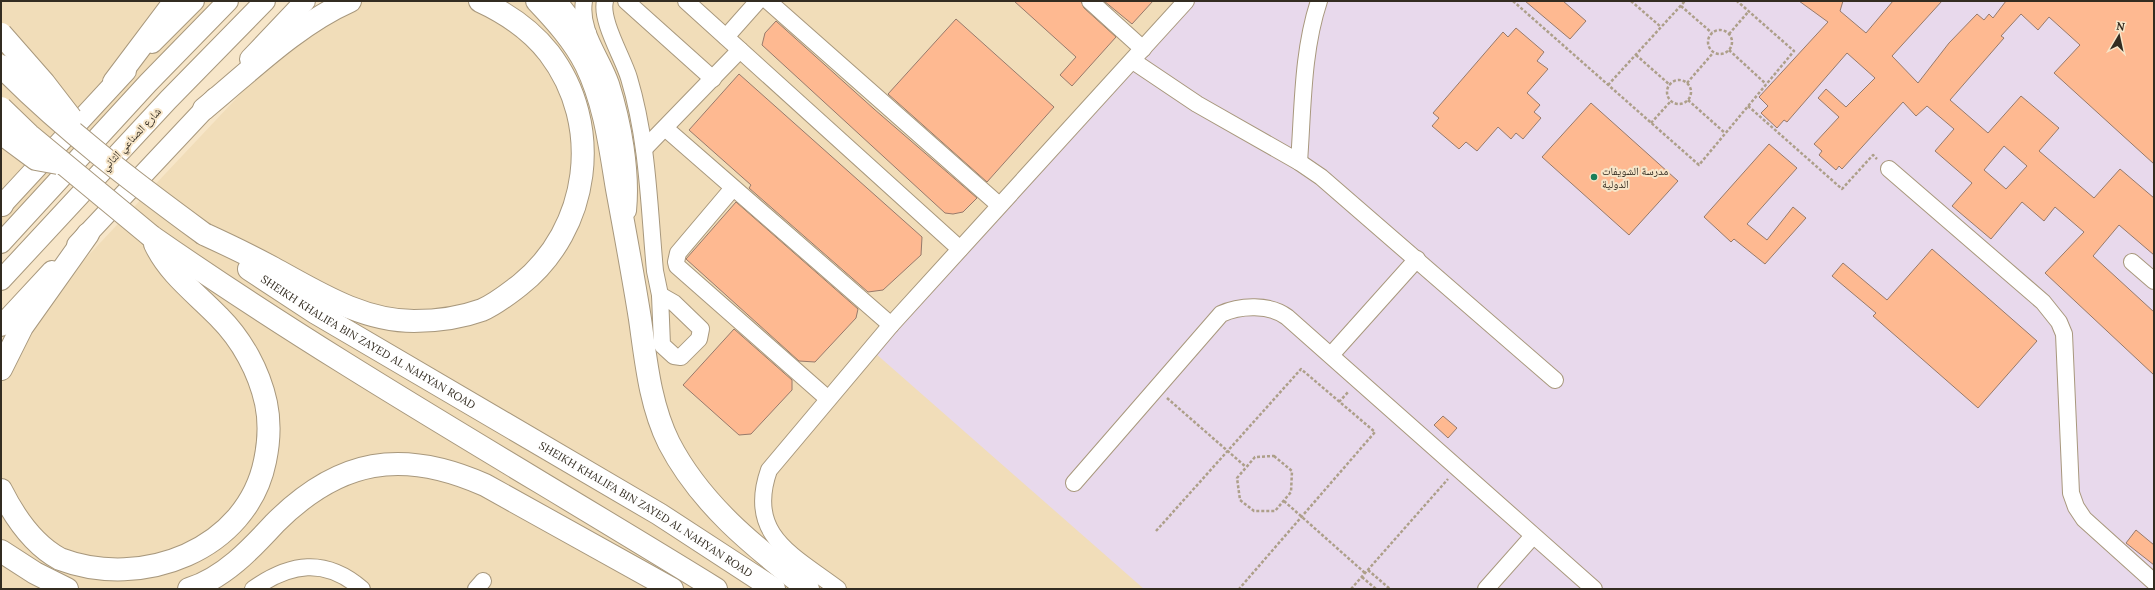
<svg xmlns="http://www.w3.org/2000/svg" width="2155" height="590" font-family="Lora,'Noto Naskh Arabic',serif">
<rect width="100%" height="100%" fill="#f7e6c9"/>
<g fill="#f1ddb9">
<polygon points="1,1 214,1 1,239"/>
<polygon points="331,1 2154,1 2154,589 1,589 1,348 296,35"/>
</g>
<polygon fill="#e8d9ec" points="1192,1 2154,1 2154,589 1144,589 875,353"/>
<g fill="#feb991" stroke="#977a6b" fill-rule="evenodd">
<polygon points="1014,1 1081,1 1084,8 1116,37 1072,86 1060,75 1076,57"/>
<polygon points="1104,1 1153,1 1132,24"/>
<polygon points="1525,1 1563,1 1586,21 1570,39"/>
<path d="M1799,1h44l-3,10 26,22 27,-32h49l-50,55 26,27 31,-40 28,-29 7,6 5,-6 4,4 13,-17h148v163l-100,-91 26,-28 -31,-28 -11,13 -17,-16 -20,22 3,2 -54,62 38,33 33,-37 38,32 -20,23 55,47 26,-29 34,29v57l-35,-30 -26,31 61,56v63l-109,-102 39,-41 -29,-25 -11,14 -22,-19 -31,37 -39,-33 20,-23 -37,-32 19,-22 -27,-23 -11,10 -13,-14 -61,67 -3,-3 -3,4 -17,-15 3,-4 -8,-7 25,-27 -21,-19 8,-9 20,18 29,-29 -28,-25 -60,69 -3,-2 -7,8 -16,-15 7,-7 -9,-9 69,-75zM2004,146l23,20 -21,23 -22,-19z"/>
<polygon points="956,19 1054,107 987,182 888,94"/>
<polygon points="776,21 874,109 977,198 963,212 953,214 945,213 762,45 765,33"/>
<polygon points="1516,28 1544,52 1537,61 1548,69 1527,93 1540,105 1534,112 1541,118 1523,139 1516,133 1511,139 1498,127 1477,151 1466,142 1459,149 1432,126 1439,118 1433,113 1503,32 1508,37"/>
<polygon points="739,74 922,237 921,255 883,290 868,292 749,188 751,185 689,130"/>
<polygon points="1591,103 1678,181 1629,235 1542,157"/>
<polygon points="1769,144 1797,168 1747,224 1767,240 1793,207 1806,218 1765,264 1734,239 1731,242 1704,217"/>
<polygon points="736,202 858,309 856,318 815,362 799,361 686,259"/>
<polygon points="1932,249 2037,341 1978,408 1873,316 1876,313 1832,276 1843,263 1887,300"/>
<polygon points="734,329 792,380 792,390 751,434 739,435 683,385"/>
<polygon points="1443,416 1457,428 1448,438 1434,425"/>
<polygon points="2136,530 2154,545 2154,565 2126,543"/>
</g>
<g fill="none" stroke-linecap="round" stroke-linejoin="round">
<g stroke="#a8987d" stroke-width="18">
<g id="minor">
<polyline points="559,1 573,19 588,33"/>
<path d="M584,1c-5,30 18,56 27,83 12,38 21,87 17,127"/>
<path d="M605,1c-5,19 18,57 24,77 19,63 20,129 26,193l5,24"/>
<polyline points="626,1 713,79"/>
<polyline points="686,1 960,249"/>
<polyline points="768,1 999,205"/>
<polyline points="1090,1 1143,49"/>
<polyline points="726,37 758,1"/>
<polyline points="1133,61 1197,104 1299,162 1321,177 1555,380"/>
<polyline points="665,128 891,325"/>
<polyline points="644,149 740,50"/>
<path d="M1299,162c4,-53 3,-110 20,-161"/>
<polyline points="1889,169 2043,302 2059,322 2064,334 2071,493 2076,507 2084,519 2154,582"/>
<polyline points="733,188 678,253 676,262 677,266 827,398"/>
<polyline points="2132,262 2154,281"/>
<polygon points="660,295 674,303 701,329 699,339 681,357 674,356 662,345"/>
<polyline points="1331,355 1417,259"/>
<path d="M1074,483l147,-169c19,-9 49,-10 66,3l307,272"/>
<path d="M253,589c37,-26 72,-32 109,0"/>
<polyline points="476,589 483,581"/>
<path d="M838,589c-45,-34 -92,-54 -69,-119l122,-145 295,-324"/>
<polyline points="1486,589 1533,536"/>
</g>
</g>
<g stroke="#a8987d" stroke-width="22">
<g id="major">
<polyline points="152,43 194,1"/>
<polyline points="250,59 305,1"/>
<polyline points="1,206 126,71"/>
<polyline points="1,243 148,83 228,1"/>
<polyline points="77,245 215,98"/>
<polyline points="1,280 168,100 265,1"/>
<polyline points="1,326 52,271"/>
</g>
</g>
<g stroke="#a8987d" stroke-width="24">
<g id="highway">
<path d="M537,1c18,19 37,40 49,64 19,39 24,82 31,124 8,43 16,86 23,130 6,42 10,86 29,124 32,62 86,104 139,146"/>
<polyline points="114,82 175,1"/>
<path d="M204,109c45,-37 92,-84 146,-108"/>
<polyline points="1,205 2,205"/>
<path d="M204,234c24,11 47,22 69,34 44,24 89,53 141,53 23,0 46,-3 68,-11 14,-6 26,-16 38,-25 70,-56 84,-160 29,-232 -18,-23 -43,-40 -69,-52"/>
<path d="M151,236c182,127 376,236 565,353"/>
<path id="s1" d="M249,269l67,44 343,201 115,75"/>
<polyline points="1,369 22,327 88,234"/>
<path d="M1,490c13,26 33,55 59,69 82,31 187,-9 205,-98 4,-19 5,-39 1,-58 -7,-32 -24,-63 -47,-86 -22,-23 -50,-43 -64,-73"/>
<polyline points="1,551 35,573 67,589"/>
<path d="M189,589c35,-11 62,-40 86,-66 64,-64 127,-75 210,-38l187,104"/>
</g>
</g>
<g stroke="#ad9f89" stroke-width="2.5" stroke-dasharray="3 2" stroke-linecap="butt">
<polyline points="1513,1 1699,165 1794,51 1737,1"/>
<polyline points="1631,1 1661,27"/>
<polyline points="1681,6 1712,33"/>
<circle cx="1720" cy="42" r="12"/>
<polyline points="1729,34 1749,11"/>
<polyline points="1729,50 1766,84"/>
<polyline points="1636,55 1670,85"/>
<circle cx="1679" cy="92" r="12"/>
<polyline points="1687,83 1713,53"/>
<polyline points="1608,85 1685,1"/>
<polyline points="1688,100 1725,133"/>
<polyline points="1748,106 1842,189 1873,155 1877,159"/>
<polyline points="1651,123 1671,101"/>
<polyline points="1167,398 1246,467"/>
<polyline points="1339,402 1349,391"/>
<polygon points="1274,456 1292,471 1291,492 1275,511 1254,511 1240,500 1237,478 1255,457"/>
<polyline points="1284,501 1365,573"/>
<polyline points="1156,531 1301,369 1375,432 1239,589"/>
<polyline points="1368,570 1390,589"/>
<polyline points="1362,577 1376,589"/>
<polyline points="1351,589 1448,479"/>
</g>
<use href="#minor" stroke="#fff" stroke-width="16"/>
<use href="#major" stroke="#fff" stroke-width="20"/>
<use href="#highway" stroke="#fff" stroke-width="22"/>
<g stroke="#a8987d" stroke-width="24" stroke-linecap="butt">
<g id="highway-bridge">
<polyline points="1,34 44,83 71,118"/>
<path d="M1,66c62,63 132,116 203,168"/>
<polyline points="1,108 29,135 151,236"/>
<polyline points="1,133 36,159 58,163"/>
</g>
</g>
<use href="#highway-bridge" stroke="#fff" stroke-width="22"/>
</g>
<circle fill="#197f59" stroke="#f7e6c9" stroke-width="1.5" cx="1594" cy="177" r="4"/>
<g text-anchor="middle" stroke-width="4" stroke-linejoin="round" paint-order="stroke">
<g font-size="11" fill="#332c21" stroke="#f7e6c9">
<text transform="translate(131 139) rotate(-47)" y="4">شارع الصناعي الثاني</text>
<text dy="4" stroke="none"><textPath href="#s1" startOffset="140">SHEIKH KHALIFA BIN ZAYED AL NAHYAN ROAD</textPath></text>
<text dy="4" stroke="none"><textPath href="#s1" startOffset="464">SHEIKH KHALIFA BIN ZAYED AL NAHYAN ROAD</textPath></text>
</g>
<g font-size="11" fill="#332c21" stroke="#f7e6c9" text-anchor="start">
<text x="1602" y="175">مدرسة الشويفات<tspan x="1602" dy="13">الدولية</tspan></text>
</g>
</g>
<rect width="2155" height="590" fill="none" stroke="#332c21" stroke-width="4"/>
<g transform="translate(2119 36) rotate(9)" stroke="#f7e6c9" stroke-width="3" paint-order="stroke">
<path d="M0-3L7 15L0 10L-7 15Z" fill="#332c21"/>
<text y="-6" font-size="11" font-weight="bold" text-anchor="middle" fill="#332c21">N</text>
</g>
</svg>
